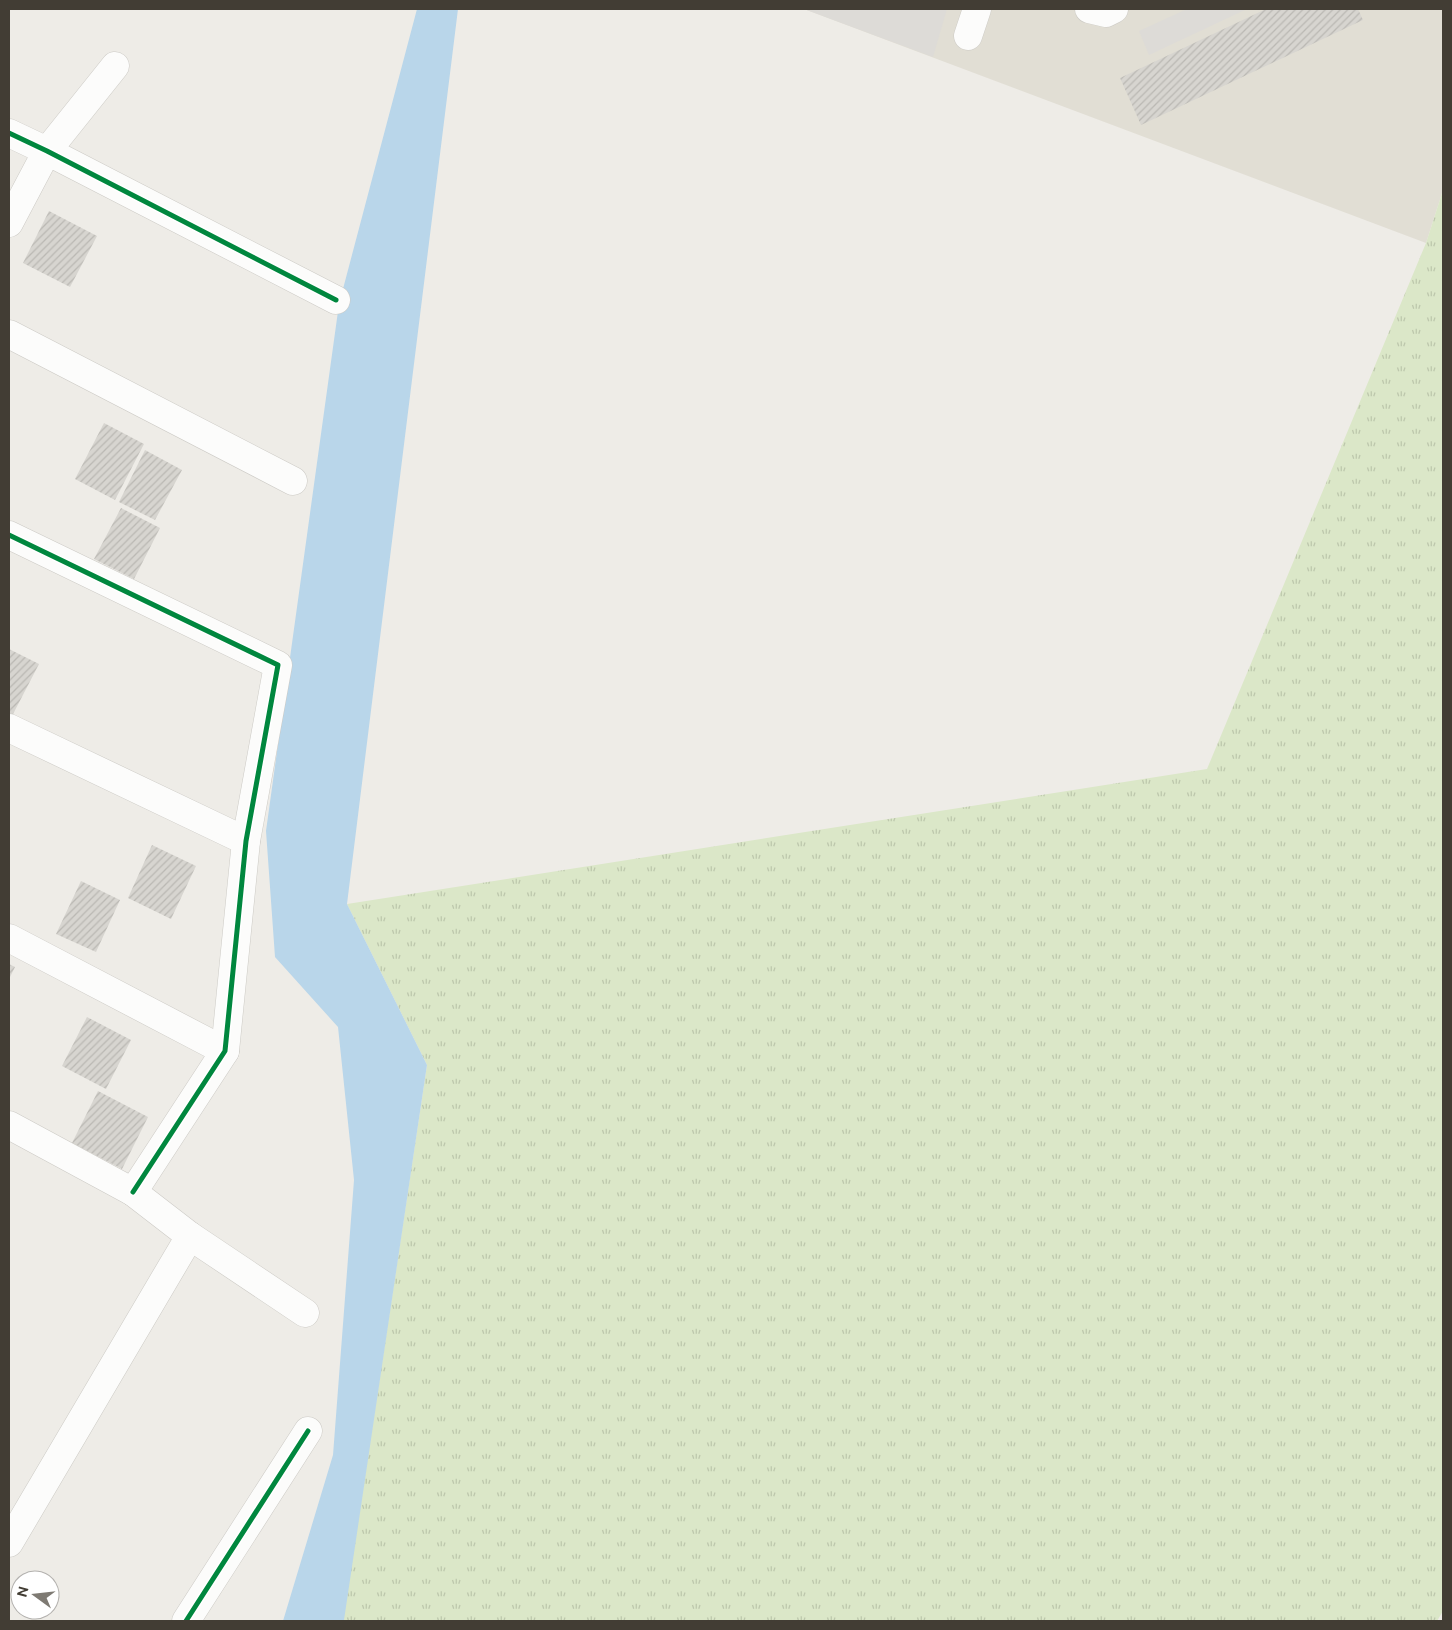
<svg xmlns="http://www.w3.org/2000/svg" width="1452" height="1630" font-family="Ubuntu,sans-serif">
<defs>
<pattern id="grass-tufts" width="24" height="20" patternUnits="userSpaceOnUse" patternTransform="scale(1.25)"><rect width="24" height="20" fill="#dbe7c8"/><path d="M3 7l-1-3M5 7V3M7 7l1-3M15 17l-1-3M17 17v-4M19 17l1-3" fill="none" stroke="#bdc7ac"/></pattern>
<pattern id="building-hatch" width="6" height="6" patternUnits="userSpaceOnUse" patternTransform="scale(1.25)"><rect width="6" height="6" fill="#d7d5d0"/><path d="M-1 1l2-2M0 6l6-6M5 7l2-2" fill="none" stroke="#bab8b3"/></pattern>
</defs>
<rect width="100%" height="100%" fill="#eeece7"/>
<polygon fill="#e1ded4" points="804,9 1443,9 1443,190 1426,243"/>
<polygon fill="url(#grass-tufts)" points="1443,190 1443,1611 1437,1621 343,1621 427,1065 347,904 1207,769 1426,243"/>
<g fill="#dddbd7">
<polygon points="804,9 947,9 933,57"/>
<polygon points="1187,9 1247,9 1149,55 1139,31"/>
</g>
<polygon fill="#b9d6ea" points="417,9 458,9 347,904 427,1065 344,1620 343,1621 283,1621 333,1455 354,1180 338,1027 275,957 266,831 339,304"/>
<g fill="url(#building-hatch)">
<polygon points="1266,9 1358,9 1363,20 1141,125 1120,78"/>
<polygon points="49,211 97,236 70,287 23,263"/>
<polygon points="104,423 144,444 115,500 75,479"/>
<polygon points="145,450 182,470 155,520 119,502"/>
<polygon points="121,508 160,528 134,579 94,559"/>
<polygon points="9,649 39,664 12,716 9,714"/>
<polygon points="152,845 196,866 171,919 128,898"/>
<polygon points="81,881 120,900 96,952 56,934"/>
<polygon points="9,964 15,967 9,979"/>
<polygon points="87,1017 131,1040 106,1089 62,1066"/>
<polygon points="98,1091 148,1117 122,1169 72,1143"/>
</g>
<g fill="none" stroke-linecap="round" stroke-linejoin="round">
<g stroke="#cccac5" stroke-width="29">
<g id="street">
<polyline points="1089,9 1106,13 1114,9"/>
<polyline points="968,36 977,9"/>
<polyline points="9,133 47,151 336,300"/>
<polyline points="9,223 47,151 115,66"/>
<polyline points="9,334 293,481"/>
<polyline points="9,535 278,665 246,841 225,1051 133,1192"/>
<polyline points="9,728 246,841"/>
<polyline points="9,938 225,1051"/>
<polyline points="9,1125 133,1192 190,1236 9,1543"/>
<polyline points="190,1236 305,1313"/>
<polyline points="186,1621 308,1431"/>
</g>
</g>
<use href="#street" stroke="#fcfcfb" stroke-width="28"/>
<g stroke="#fff" stroke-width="8">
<g id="cycleway">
<polyline points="9,133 47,151 336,300"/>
<polyline points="9,535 278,665 246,841 225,1051 133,1192"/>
<polyline points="186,1621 308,1431"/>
</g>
</g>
<use href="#cycleway" stroke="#00873e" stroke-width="5"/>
</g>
<rect width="1452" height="1630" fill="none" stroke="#423d34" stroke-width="20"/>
<g transform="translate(35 1595) rotate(285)"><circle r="24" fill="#ffffff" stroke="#b3b1ae"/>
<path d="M0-4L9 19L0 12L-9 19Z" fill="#7e7a73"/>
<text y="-8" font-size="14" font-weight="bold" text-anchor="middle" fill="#423d34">N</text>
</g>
</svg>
